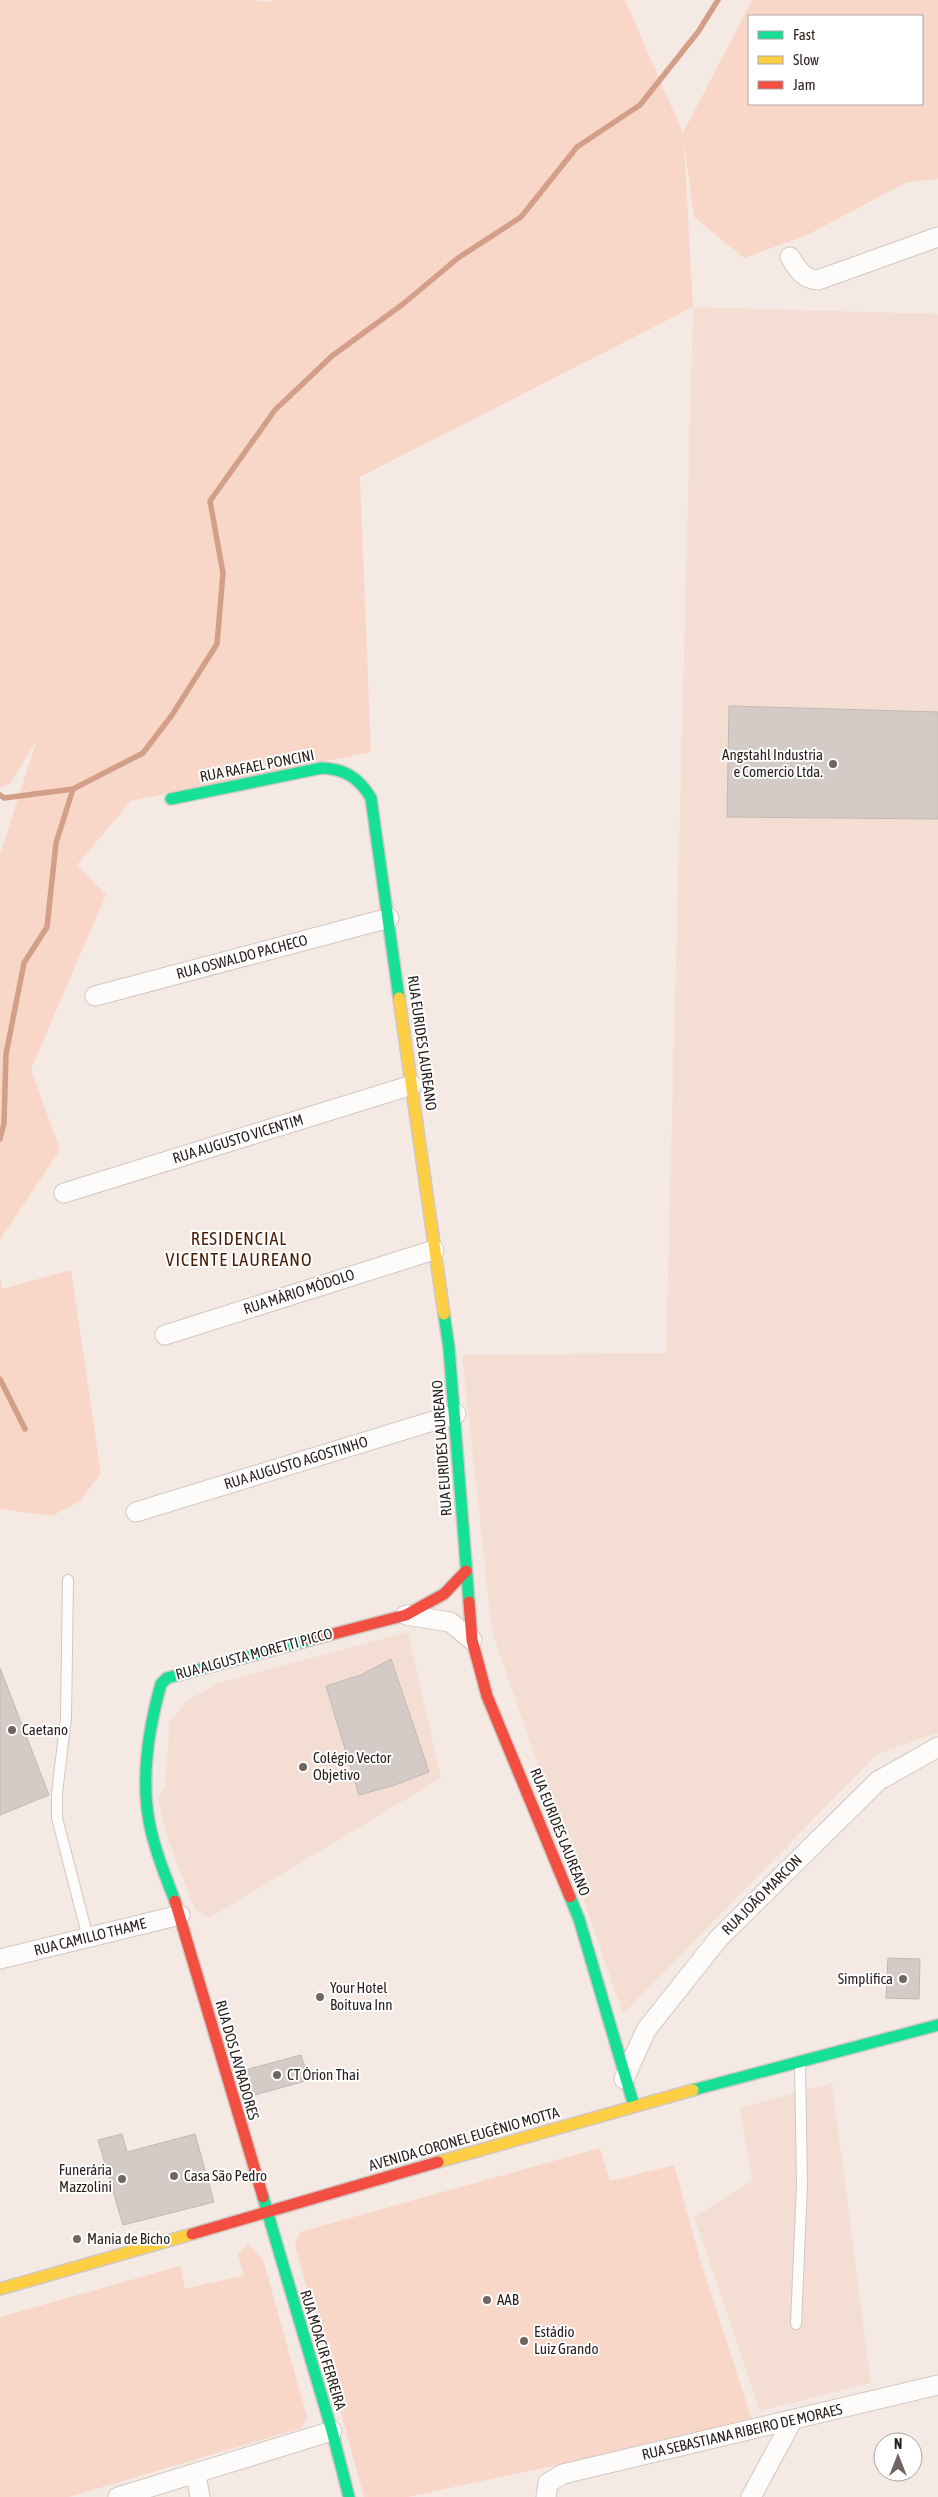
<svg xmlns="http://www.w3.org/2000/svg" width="938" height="2497" font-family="'Asap Condensed',sans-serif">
<rect width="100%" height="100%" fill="#f5e9e3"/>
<g fill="#f4ded4">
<polygon points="693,307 938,314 938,1733 877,1754 623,2014 492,1631 462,1355 666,1353"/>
<polygon points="408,1632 441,1778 209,1918 195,1909 169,1842 158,1799 165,1787 170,1721 187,1701 218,1683"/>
<polygon points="832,2083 871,2383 760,2411 694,2217 752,2181 740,2108"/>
</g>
<g fill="#f9d7c8" fill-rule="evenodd">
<path d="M0,0h253l18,2 2,-2h352l58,133 69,-133h186v179l-31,3 -100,53 -63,23 -50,-41 -10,-74 9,164 -333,170 11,275 -240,49 -54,64 29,30 -75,174 29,81 -60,90v-385l36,-113 -26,42 -10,3zM749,16h173v88h-173z"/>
<polygon points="71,1270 101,1473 81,1500 52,1516 0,1509 0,1277 2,1289"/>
<polygon points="600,2148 610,2181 674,2165 700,2259 753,2423 408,2497 364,2497 295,2245 300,2232"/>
<polygon points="248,2244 263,2259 307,2417 302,2428 69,2497 0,2497 0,2317 180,2266 185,2289 244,2275 238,2254"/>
</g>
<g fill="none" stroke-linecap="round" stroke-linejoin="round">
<g stroke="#d39f88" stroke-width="5.5">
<polyline points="0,795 4,798 73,789 143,753 172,715 217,644 223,573 210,501 275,410 332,356 403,304 458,258 521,217 577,147 640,105 698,32 718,0"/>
<polyline points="0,1139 4,1123 6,1054 24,963 47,927 56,843 73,789"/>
<polyline points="0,1379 25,1429"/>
</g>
</g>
<g fill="#d4cbc6" stroke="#c1b8b3">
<polygon points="729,706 938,712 938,819 727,817"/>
<polygon points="391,1659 429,1772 395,1785 359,1795 326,1686 361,1675"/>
<polygon points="0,1668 49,1795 0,1815"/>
<polygon points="888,1958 920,1959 919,1999 886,1998"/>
<polygon points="301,2055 309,2080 251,2096 245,2070"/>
<polygon points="122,2134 127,2152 195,2134 214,2202 123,2225 98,2140"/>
</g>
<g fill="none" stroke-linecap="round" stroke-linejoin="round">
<g stroke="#d1c7c3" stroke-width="12">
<g id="lane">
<polyline points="68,1580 66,1717 57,1793 57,1818 88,1938"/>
<polyline points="796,2324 802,2185 800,2064"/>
</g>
</g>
<g stroke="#d1c7c3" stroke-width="21">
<g id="street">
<path d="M790,257c8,12 12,22 28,23l120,-43"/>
<polyline points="95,996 389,918"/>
<polyline points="64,1193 412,1085"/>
<polyline points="165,1335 434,1250"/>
<polyline points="136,1512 456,1414"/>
<polyline points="406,1615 450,1622 472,1640"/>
<polyline points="0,1959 180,1915"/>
<polyline points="624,2079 646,2030 719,1938 878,1781 938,1747"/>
<polyline points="196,2475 200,2497"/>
<polyline points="118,2497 332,2431"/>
<polyline points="546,2497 548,2483 563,2474 938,2385"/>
<polyline points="751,2497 792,2421"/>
</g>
</g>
<g stroke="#d1c7c3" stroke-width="14">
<g id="fast">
<path d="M171,799l151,-31c23,1 37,10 49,30l28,200"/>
<polyline points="444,1314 449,1348 469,1602"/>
<polyline points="570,1897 579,1919 634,2106"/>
<path d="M175,1901c-10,-26 -21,-53 -26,-80 -8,-44 0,-94 12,-137l6,-6 143,-38"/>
<polyline points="693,2090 938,2025"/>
<polyline points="263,2197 332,2431 349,2497"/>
</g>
</g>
<g stroke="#d1c7c3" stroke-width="14">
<g id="slow">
<polyline points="399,998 444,1314"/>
<polyline points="438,2162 693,2090"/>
<polyline points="0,2289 192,2234"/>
</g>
</g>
<g stroke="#d1c7c3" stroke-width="14">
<g id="jam">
<polyline points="469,1602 472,1640 487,1696 570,1897"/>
<polyline points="310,1640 406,1615 444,1594 466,1571"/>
<polyline points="175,1901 263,2197"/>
<polyline points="192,2234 438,2162"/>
</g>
</g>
<use href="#lane" stroke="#fefcfb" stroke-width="10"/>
<use href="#street" stroke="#fefcfb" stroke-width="19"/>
<use href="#fast" stroke="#16e098" stroke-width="11"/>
<use href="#slow" stroke="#ffcf43" stroke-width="11"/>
<use href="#jam" stroke="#f24e42" stroke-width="11"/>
</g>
<g fill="#6f6662" stroke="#fff" stroke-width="2">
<circle cx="833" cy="764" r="5"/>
<circle cx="12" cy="1730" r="5"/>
<circle cx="303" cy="1767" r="5"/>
<circle cx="903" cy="1979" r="5"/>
<circle cx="320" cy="1997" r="5"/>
<circle cx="277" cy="2075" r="5"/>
<circle cx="174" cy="2176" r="5"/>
<circle cx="122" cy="2179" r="5"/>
<circle cx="77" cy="2239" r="5"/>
<circle cx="487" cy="2300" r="5"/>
<circle cx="524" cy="2341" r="5"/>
</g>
<g text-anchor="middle" stroke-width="4" stroke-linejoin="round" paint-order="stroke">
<g font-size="15" fill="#271f1c" stroke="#fff" text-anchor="start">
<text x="823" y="760" text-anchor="end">Angstahl Industria<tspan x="823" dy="17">e Comercio Ltda.</tspan></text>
<text x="22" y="1735">Caetano</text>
<text x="313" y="1763">Colégio Vector<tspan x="313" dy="17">Objetivo</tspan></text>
<text x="893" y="1984" text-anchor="end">Simplifica</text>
<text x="330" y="1993">Your Hotel<tspan x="330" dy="17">Boituva Inn</tspan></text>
<text x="287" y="2080">CT Órion Thai</text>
<text x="112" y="2175" text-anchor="end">Funerária<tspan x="112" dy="17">Mazzolini</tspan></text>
<text x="184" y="2181">Casa São Pedro</text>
<text x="87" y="2244">Mania de Bicho</text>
<text x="497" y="2305">AAB</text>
<text x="534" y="2337">Estádio<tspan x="534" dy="17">Luiz Grando</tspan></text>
</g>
<g font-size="15" fill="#271f1c" stroke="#fff">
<text transform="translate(257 766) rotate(-11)" y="5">RUA RAFAEL PONCINI</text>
<text transform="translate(242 957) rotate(-15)" y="5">RUA OSWALDO PACHECO</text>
<text transform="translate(422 1043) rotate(82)" y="5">RUA EURIDES LAUREANO</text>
<text transform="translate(238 1139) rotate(-17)" y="5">RUA AUGUSTO VICENTIM</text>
<text transform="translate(299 1292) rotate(-18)" y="5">RUA MÁRIO MÓDOLO</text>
<text transform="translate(442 1448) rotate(-94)" y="5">RUA EURIDES LAUREANO</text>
<text transform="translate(296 1463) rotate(-17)" y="5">RUA AUGUSTO AGOSTINHO</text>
<text transform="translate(254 1654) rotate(-15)" y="5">RUA ALGUSTA MORETTI PICCO</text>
<text transform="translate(560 1832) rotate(68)" y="5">RUA EURIDES LAUREANO</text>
<text transform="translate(762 1895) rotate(-45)" y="5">RUA JOÃO MARCON</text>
<text transform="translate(90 1937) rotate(-14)" y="5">RUA CAMILLO THAME</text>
<text transform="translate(237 2060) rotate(74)" y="5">RUA DOS LAVRADORES</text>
<text transform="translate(464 2139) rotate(-16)" y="5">AVENIDA CORONEL EUGÊNIO MOTTA</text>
<text transform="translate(323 2350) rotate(73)" y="5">RUA MOACIR FERREIRA</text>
<text transform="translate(742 2432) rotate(-13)" y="5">RUA SEBASTIANA RIBEIRO DE MORAES</text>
</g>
<g font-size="18" letter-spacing="1" fill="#491a02" stroke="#fff">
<text x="239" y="1245">RESIDENCIAL<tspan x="239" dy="21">VICENTE LAUREANO</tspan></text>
</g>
</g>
<rect x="748" y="15" width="175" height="90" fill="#ffffff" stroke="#a9a5a4"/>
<rect x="758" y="31" width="25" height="8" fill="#16e098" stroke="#a9a5a4"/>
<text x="793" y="40" font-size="15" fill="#271f1c">Fast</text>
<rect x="758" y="56" width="25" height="8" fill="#ffcf43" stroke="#a9a5a4"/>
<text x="793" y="65" font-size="15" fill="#271f1c">Slow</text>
<rect x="758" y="81" width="25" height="8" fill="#f24e42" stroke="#a9a5a4"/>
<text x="793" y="90" font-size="15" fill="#271f1c">Jam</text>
<g transform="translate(898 2457)"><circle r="24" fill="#ffffff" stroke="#a9a5a4"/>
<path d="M0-4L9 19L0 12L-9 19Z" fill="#6f6662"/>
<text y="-8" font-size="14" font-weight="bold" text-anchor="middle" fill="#271f1c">N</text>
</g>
</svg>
